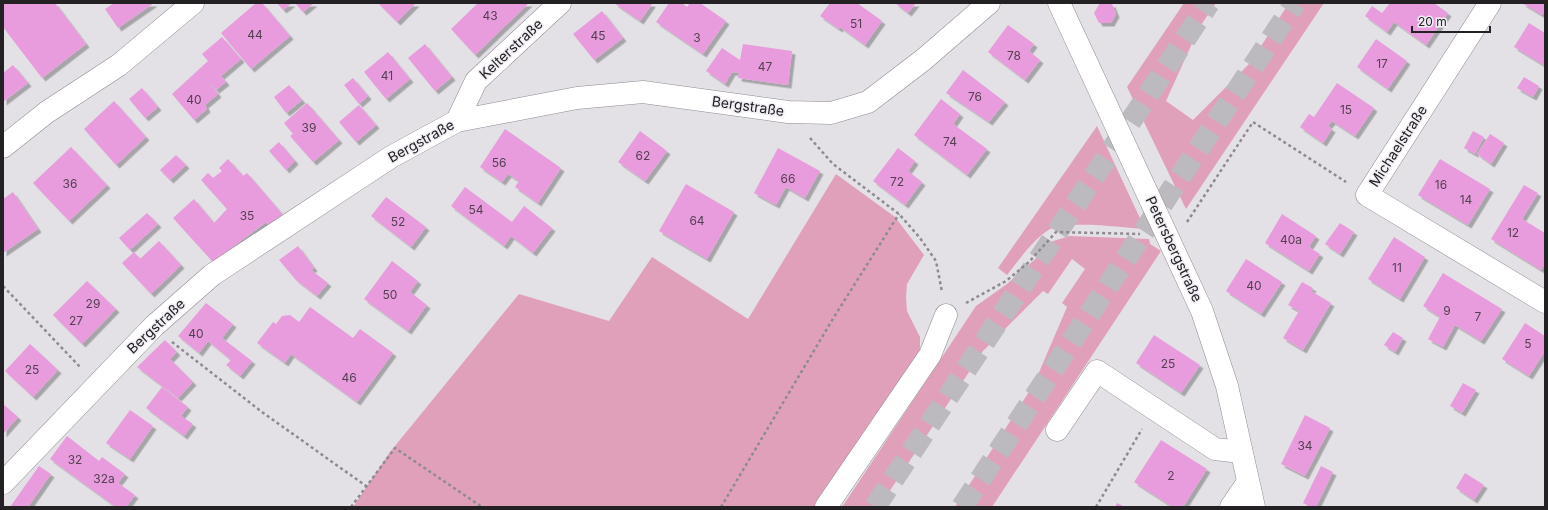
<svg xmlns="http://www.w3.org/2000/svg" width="1548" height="510" font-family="Inter,sans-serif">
<defs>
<filter id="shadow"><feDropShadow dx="3.5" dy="3.5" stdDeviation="0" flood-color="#0004"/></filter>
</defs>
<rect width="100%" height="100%" fill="#e3e0e6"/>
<g fill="#e1a0ba">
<polygon points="1184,3 1216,3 1199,28 1166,101 1193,120 1250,63 1289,3 1324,3 1186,209 1127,87"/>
<path d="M1097,126l48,103c-22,-1 -81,-10 -98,2 -16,11 -28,29 -40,44l-9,-7z"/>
<polygon points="836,174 895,217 924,255 907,284 906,298 907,311 920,337 920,360 818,507 353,507 390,452 519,294 609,321 652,257 748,319"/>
<polygon points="1070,236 1149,239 1150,244 1161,251 992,507 955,507 1034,384 1067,307 1062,303 1085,269 1072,259 1048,294 1043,291 983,351 879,507 842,507 976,306 1007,284 1041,254 1053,241"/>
</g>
<g fill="#e99cdd" filter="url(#shadow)">
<polygon points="3,3 55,3 86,44 42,78 3,27"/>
<polygon points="114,3 154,3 118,28 105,9"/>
<polygon points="256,3 262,3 290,36 251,69 221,33"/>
<polygon points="277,3 292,3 283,10"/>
<polygon points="295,3 314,3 303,12"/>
<polygon points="378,3 416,3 397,22"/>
<polygon points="478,3 529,3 475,55 451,29"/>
<polygon points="614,3 651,3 652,4 640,21"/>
<polygon points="669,3 682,3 687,7 690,3 700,3 726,21 703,54 656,22"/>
<polygon points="830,3 857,3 882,21 865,45 840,27 839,29 820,16"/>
<polygon points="895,3 916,3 908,13"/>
<polygon points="1100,3 1112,4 1116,14 1111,23 1099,23 1094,13"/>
<polygon points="1390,3 1434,3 1448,13 1426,45 1394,22 1387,32 1365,16 1372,6 1382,13"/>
<polygon points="1522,3 1545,3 1545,10 1542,15"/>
<polygon points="602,11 623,38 594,60 573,34"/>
<polygon points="1529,23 1545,33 1545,66 1514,47"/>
<polygon points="1008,25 1034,44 1029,51 1040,60 1025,80 988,52"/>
<polygon points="222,37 241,59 221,76 226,82 216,90 206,79 218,94 205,105 207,109 194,120 172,94 208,61 202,54"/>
<polygon points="1376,39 1407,61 1388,89 1357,67"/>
<polygon points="425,44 452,77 435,91 408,58"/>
<polygon points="743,44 792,51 788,85 738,78 739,73 732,72 725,84 706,71 722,48 740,60"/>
<polygon points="388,52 410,79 386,99 364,72"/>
<polygon points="13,65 28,83 3,102 3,73"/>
<polygon points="963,70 1005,102 989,122 946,93"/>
<polygon points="1524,77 1539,86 1533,97 1517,88"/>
<polygon points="353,78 368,96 359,104 344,85"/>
<polygon points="1337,83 1374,108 1355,136 1332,121 1328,126 1332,129 1323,143 1300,127 1309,114 1314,117"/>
<polygon points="289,85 302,100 286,113 274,97"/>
<polygon points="142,88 158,107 145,118 129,99"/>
<polygon points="941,99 960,114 953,124 987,149 967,175 914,135"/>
<polygon points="114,101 146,137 116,165 84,129"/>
<polygon points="307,103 339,140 313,162 290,136 293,134 284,123"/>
<polygon points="359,105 376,125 356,142 339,122"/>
<polygon points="505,129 561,168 538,203 515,187 519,181 508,174 502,182 480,167"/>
<polygon points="640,131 667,151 645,181 618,162"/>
<polygon points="1473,131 1484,137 1475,154 1464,148"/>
<polygon points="1490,134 1504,143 1491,164 1477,154"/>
<polygon points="279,142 295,161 286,170 269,151"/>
<polygon points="71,147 107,185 69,221 33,183"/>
<polygon points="778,148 820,171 805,198 786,187 776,205 754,193"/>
<polygon points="898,148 915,161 908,171 922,182 905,205 873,181"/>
<polygon points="176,155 186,165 170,180 160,170"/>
<polygon points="228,159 243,176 247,173 283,215 269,226 266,222 213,262 173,218 194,199 214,223 227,209 201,180 208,173 213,178 222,171 219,168"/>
<polygon points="1440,159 1490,189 1468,225 1418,195"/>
<polygon points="686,184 734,212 707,259 659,231"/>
<polygon points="1524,185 1538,193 1522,219 1545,233 1545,264 1541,270 1491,239"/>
<polygon points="465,187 512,222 524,206 552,228 533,253 511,236 504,246 451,206"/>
<polygon points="13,192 38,229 3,253 3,199"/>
<polygon points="386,197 426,227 411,247 371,216"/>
<polygon points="147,213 158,224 130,250 119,238"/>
<polygon points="1282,214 1316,236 1309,247 1320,254 1309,271 1265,243"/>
<polygon points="1340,223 1354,232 1340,254 1325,244"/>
<polygon points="1394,237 1425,257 1400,299 1368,279"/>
<polygon points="159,241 181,265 151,294 122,263 134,252 140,259"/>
<polygon points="298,246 314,268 311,270 328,283 317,296 296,280 279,260"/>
<polygon points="1246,259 1282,282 1261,314 1226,291"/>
<polygon points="392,261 418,281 410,292 427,305 408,331 364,299"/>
<polygon points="1443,273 1502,309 1481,341 1455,325 1443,347 1428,339 1440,317 1423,306"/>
<polygon points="87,281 116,309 82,344 53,315"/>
<polygon points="1302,282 1313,288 1311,291 1331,303 1303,350 1283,338 1299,311 1288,305"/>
<polygon points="206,303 233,324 222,338 252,361 240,376 226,365 231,360 208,341 199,353 178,336"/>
<polygon points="310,307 353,338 360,329 393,353 357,402 291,354 285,363 257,343 273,322 276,324 282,316 290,315 299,322"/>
<polygon points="1525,323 1545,336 1545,351 1529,376 1502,359"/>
<polygon points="1393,332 1403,338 1395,352 1384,345"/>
<polygon points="1154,335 1200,365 1181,393 1136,363"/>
<polygon points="165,340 177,352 170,359 193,382 178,398 137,367"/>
<polygon points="30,344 58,370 33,397 5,371"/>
<polygon points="1463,383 1476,390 1462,413 1450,406"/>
<polygon points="162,387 188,407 181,416 193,424 184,436 146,408"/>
<polygon points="3,404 18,417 3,434"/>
<polygon points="130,410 153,426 130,459 106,443"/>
<polygon points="1305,415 1330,428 1305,476 1281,464"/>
<polygon points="67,436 99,461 102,457 125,474 118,483 135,495 126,507 116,507 50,459"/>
<polygon points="1161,440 1207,469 1183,507 1173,507 1134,482"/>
<polygon points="39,466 51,474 28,507 10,507"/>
<polygon points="1321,466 1333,472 1316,507 1311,507 1303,503"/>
<polygon points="1465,473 1484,485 1474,500 1456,488"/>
<polygon points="1117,503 1125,507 1115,507"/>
</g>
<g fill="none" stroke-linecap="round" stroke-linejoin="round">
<g stroke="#bdbabf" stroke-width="22" stroke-dasharray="22 11" stroke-linecap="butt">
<polyline points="875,507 1209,3"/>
<polyline points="962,507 1295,3"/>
</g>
<g stroke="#8e8b91" stroke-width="23">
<g id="minor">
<polyline points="1059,3 1202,311 1227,386 1254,507"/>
<polyline points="1490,3 1367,195 1545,302"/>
<polyline points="457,121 476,81 560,3"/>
<polyline points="3,147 47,112 119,65 193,3"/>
<polyline points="1057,430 1097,371 1215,449 1241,452"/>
<polyline points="3,483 154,326 212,275 391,157 457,121 577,98 643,92 788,112 831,113 868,102 923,60 989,3"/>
<polyline points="826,507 930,355 946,315"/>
<polyline points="1231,507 1248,482"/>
</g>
</g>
<g stroke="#8d8b8f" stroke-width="2.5" stroke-dasharray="3 3" stroke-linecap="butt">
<polyline points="810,138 833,164 899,214 920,238 936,261 942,292"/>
<polyline points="1187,222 1253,122 1346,182"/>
<polyline points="3,286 81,368"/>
<polyline points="966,303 1006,281 1029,262 1056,232 1140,234"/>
<polyline points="172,342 262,412 366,486"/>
<polyline points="351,507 395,448 482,507"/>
<polyline points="721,507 834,317 899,214"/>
<polyline points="1096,507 1142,429"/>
</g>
<use href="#minor" stroke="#fff" stroke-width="22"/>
</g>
<g text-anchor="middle" stroke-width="3" stroke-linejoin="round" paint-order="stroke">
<g font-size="12" fill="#544052">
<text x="490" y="20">43</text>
<text x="856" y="28">51</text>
<text x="255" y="39">44</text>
<text x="598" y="40">45</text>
<text x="697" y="42">3</text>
<text x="1014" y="60">78</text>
<text x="1382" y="68">17</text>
<text x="765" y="71">47</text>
<text x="387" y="80">41</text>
<text x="975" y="101">76</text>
<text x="194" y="104">40</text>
<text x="1346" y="114">15</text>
<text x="309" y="132">39</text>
<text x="950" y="146">74</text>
<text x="643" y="160">62</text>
<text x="499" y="167">56</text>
<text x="788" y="183">66</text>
<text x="897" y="186">72</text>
<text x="70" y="188">36</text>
<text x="1441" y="189">16</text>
<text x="1466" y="204">14</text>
<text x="476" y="214">54</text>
<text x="247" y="220">35</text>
<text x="697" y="225">64</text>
<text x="398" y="226">52</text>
<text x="1513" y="237">12</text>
<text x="1291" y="244">40a</text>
<text x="1397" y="272">11</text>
<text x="1254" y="290">40</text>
<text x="390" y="299">50</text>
<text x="93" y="308">29</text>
<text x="1447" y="315">9</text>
<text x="1478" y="321">7</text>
<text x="76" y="325">27</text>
<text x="196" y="338">40</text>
<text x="1528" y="348">5</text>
<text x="1168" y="368">25</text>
<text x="32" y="374">25</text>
<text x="349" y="382">46</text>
<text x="1305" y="450">34</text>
<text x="75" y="464">32</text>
<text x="1171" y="480">2</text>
<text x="104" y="483">32a</text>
</g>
<g font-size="14" fill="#232124" stroke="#f1edf4">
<text transform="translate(511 49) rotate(-43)" y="5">Kelterstraße</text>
<text transform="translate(748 106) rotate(8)" y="5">Bergstraße</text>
<text transform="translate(421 141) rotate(-29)" y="5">Bergstraße</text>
<text transform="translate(1398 146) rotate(-57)" y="5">Michaelstraße</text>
<text transform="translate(1174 249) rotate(65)" y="5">Petersbergstraße</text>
<text transform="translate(156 326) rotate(-43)" y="5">Bergstraße</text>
</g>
</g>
<rect width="1548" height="510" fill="none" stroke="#232124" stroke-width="8"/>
<path d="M1412 26v6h78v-6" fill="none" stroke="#232124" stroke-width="2"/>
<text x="1418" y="26" font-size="12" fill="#232124" stroke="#f1edf4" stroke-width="3" paint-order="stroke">20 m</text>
</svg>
